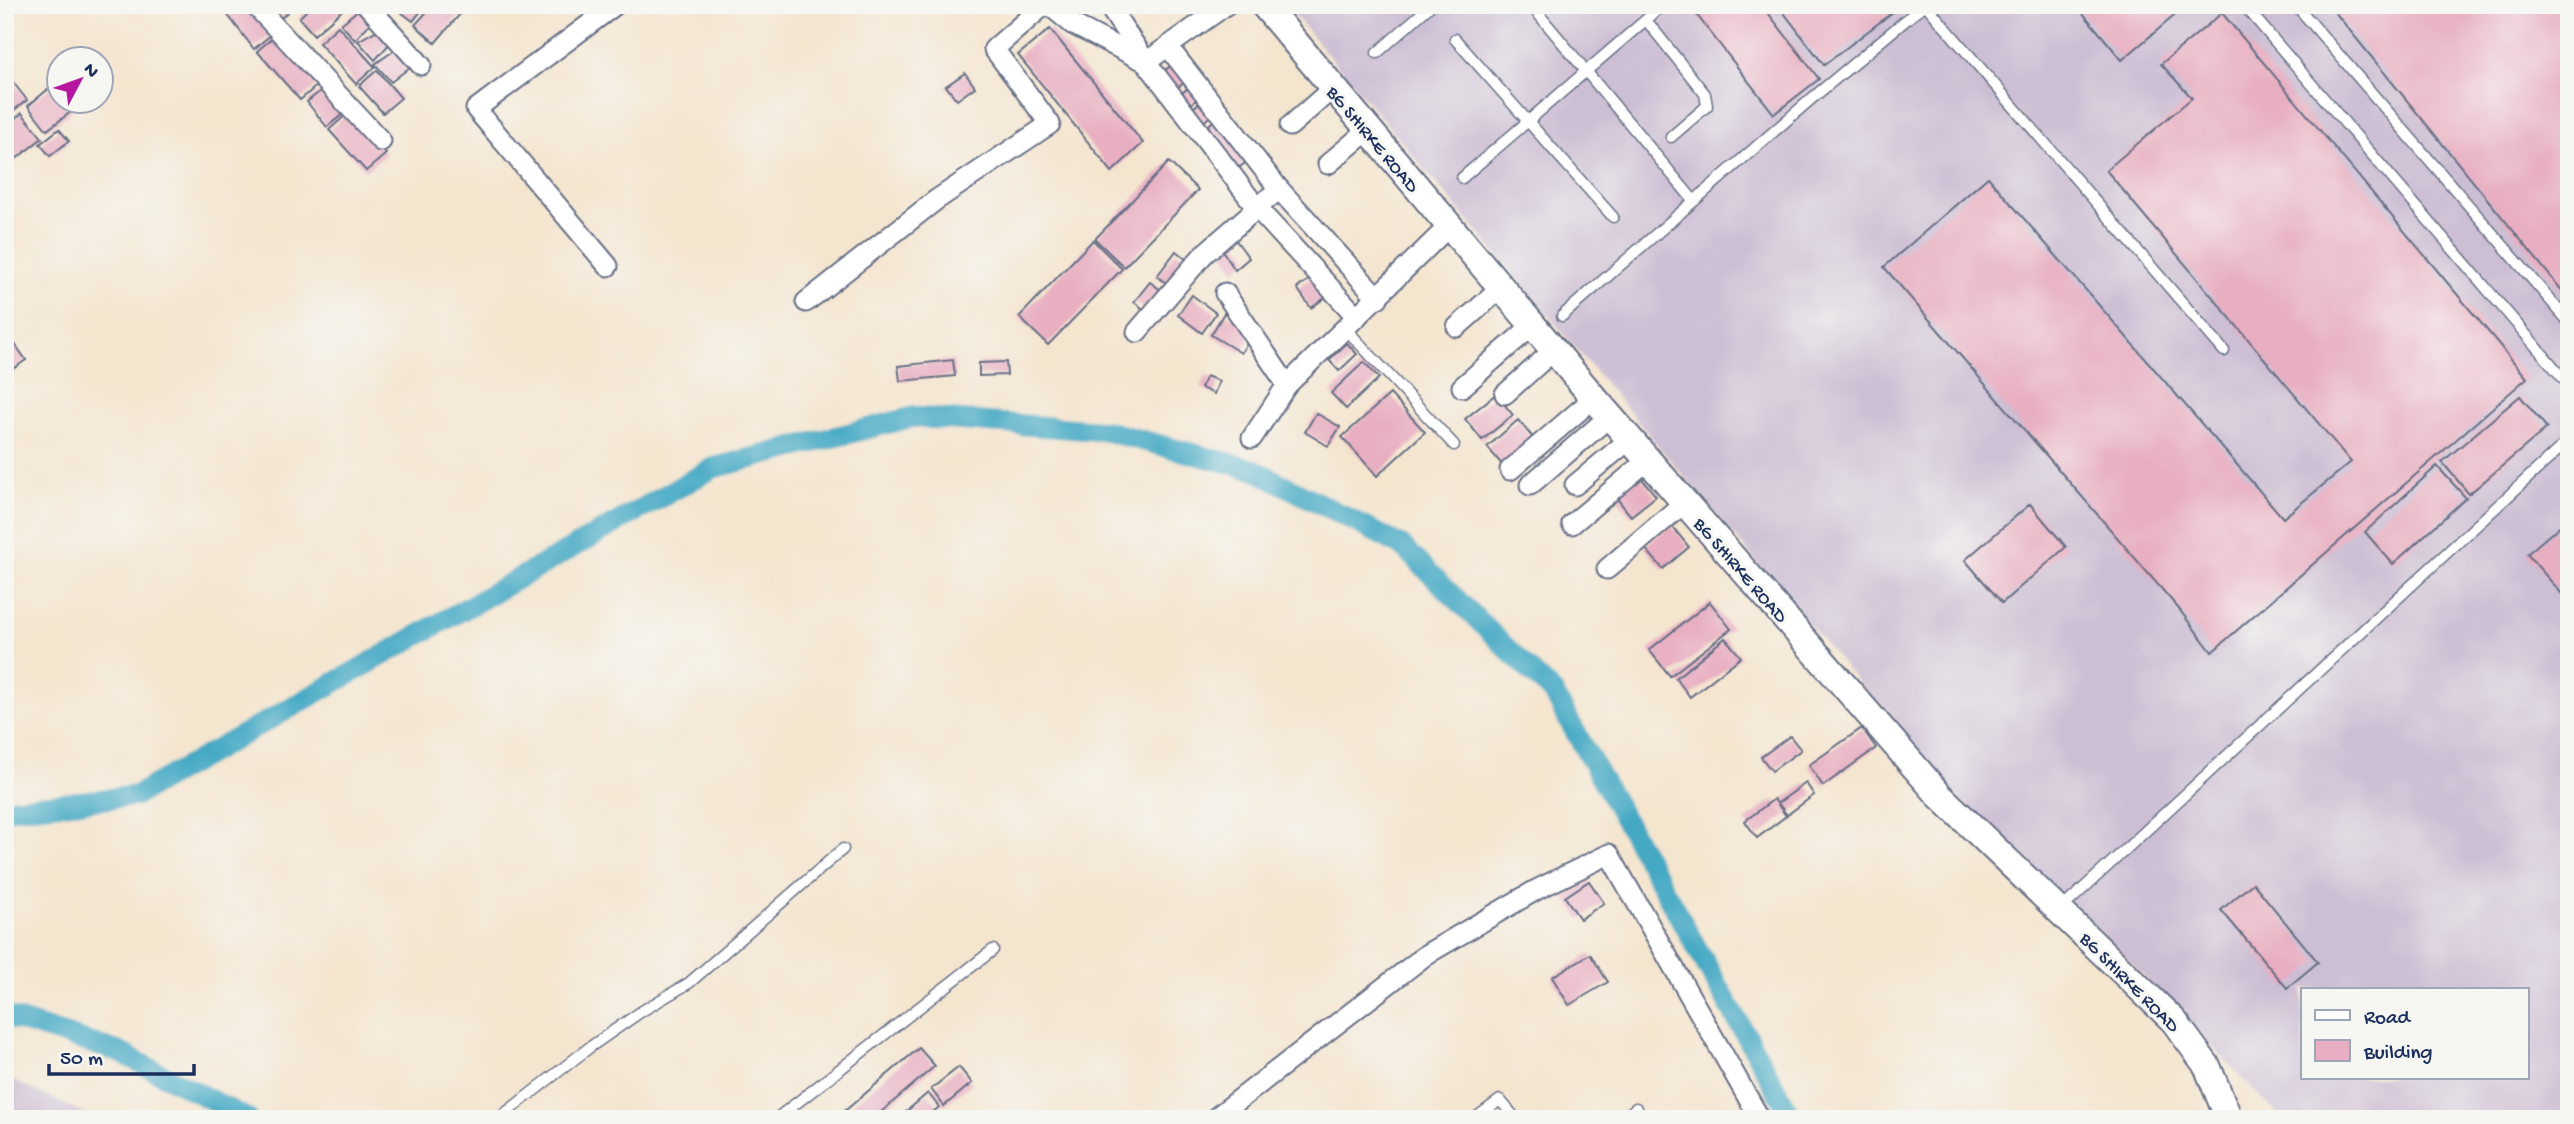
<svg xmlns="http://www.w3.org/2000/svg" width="2574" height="1124" font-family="'Gochi Hand',sans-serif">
<rect width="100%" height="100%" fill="#f6f6f2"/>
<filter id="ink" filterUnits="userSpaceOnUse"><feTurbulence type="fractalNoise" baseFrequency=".0143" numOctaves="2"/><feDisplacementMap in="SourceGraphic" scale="14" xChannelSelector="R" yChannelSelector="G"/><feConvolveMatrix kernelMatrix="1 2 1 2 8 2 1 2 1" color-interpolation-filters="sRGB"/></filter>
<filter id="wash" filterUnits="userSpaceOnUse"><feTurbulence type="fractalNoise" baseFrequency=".00686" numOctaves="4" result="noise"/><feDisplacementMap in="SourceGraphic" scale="28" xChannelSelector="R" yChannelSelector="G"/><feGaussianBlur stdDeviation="1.57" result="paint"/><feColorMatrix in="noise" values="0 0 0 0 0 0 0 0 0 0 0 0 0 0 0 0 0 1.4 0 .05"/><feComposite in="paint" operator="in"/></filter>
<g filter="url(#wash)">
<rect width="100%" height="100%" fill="#f4e5cf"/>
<g fill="#ccbed3" fill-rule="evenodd">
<path d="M1286,5h1283v1114h-287l-185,-191 -37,-28 -118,-118zM2303,989h224v88h-224z"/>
<polygon points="5,1077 97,1119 5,1119"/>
</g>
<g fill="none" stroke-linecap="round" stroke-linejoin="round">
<g stroke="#44a9c4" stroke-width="21">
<polyline points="5,809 135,796 713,468 913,417 1106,431 1255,470 1402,546 1554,694 1793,1119"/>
<polyline points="5,1016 119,1052 248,1119"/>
</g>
</g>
<g id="blocks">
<g fill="#e8aec1">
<polygon points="220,5 249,5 273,33 254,49"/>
<polygon points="260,5 287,5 291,9 275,23"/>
<polygon points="312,5 348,5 314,35 299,18"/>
<polygon points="400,5 426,5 413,21 397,9"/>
<polygon points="433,5 468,5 435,43 415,25"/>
<polygon points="1689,5 1762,5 1819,79 1774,114"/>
<polygon points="1778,5 1902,5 1824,65"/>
<polygon points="2076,5 2187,5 2122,60"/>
<polygon points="2329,5 2569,5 2569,289 2564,293"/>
<polygon points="359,9 372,21 355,40 341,24"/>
<polygon points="2222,13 2527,378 2212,652 2178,608 1884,267 1988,177 2283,518 2351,462 2106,170 2192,98 2161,64"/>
<polygon points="338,26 375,67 356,84 319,43"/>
<polygon points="379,29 392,41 375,60 358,41"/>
<polygon points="1050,29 1143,143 1112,172 1018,55"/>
<polygon points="276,35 319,84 300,100 257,51"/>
<polygon points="399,47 414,64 391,82 375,64"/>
<polygon points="1177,61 1190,78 1172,92 1159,75"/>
<polygon points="377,70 401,98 383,113 359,86"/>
<polygon points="5,72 27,100 13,111 5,101"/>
<polygon points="965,73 975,87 957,100 946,86"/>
<polygon points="1194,83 1203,94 1185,109 1176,98"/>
<polygon points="52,86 60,96 60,102 64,102 72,111 47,130 28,106"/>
<polygon points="324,88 344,113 327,127 307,102"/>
<polygon points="1205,98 1216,111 1198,127 1187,113"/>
<polygon points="349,112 386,154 366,171 329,130"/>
<polygon points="22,113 42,138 5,168 5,127"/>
<polygon points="1217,118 1249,160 1236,170 1204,129"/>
<polygon points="59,129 69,141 50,156 40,144"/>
<polygon points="1169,162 1198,190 1124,267 1095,239"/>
<polygon points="1235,239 1249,258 1235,270 1222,250"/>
<polygon points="1093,240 1122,269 1048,345 1019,317"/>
<polygon points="1176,251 1188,261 1169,285 1157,276"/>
<polygon points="1316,275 1330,294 1311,308 1297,288"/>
<polygon points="1150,282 1162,291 1146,311 1134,302"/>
<polygon points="1192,295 1216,313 1202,333 1178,315"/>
<polygon points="1224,313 1241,322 1252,335 1241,353 1211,335"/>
<polygon points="5,330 26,360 13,369 5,359"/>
<polygon points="1347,343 1357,354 1339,371 1329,360"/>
<polygon points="953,360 955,376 900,381 898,366"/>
<polygon points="1006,362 1007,375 979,376 979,363"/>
<polygon points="1364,362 1379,378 1346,409 1331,393"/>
<polygon points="1206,376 1219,381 1214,394 1201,388"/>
<polygon points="1390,394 1425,432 1377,476 1342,437"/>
<polygon points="1496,394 1513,415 1482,440 1465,419"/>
<polygon points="2520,396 2547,428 2469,494 2442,462"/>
<polygon points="1316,413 1340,427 1328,446 1305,432"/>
<polygon points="1518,420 1535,440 1504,467 1487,447"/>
<polygon points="2437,466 2466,498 2393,564 2365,532"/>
<polygon points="1639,475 1656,496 1631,516 1614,495"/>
<polygon points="2030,504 2066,547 2002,603 1965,560"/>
<polygon points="2569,518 2569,602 2527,554"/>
<polygon points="1671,525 1689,547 1663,569 1644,547"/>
<polygon points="1710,602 1731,629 1670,676 1649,650"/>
<polygon points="1725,638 1741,657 1690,697 1676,678"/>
<polygon points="1862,728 1876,748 1823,786 1809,765"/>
<polygon points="1790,736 1801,750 1772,771 1761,757"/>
<polygon points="1806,783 1814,795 1787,815 1778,803"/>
<polygon points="1774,799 1786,816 1757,838 1745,821"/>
<polygon points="1589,881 1604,903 1580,919 1565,897"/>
<polygon points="2253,883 2318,962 2287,988 2221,910"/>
<polygon points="1590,954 1608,982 1569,1005 1552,977"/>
<polygon points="919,1048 935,1066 873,1119 843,1119 840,1115"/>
<polygon points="959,1067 972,1083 944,1106 931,1089"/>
<polygon points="928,1093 939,1107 925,1119 906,1119 902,1115"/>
</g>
</g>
</g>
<g filter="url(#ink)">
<use href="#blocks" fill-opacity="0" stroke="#676f86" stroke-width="2"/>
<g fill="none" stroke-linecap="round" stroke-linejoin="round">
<g stroke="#676f86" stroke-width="13">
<g id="lane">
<polyline points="1531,5 1694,201"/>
<polyline points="1926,5 2224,351"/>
<polyline points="2244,5 2569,385"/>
<polyline points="2296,5 2569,322"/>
<polyline points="1646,20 1705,94 1707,106 1671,137"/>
<polyline points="1455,39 1613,217"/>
<polyline points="1377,53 1431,5"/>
<polyline points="1462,178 1663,5"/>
<polyline points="1562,316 1810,100 1924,5"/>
<polyline points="1345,328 1454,445"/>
<polyline points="2060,910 2569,440"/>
<polyline points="498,1119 590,1047 642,1011 689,983 843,849"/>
<polyline points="776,1119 993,950"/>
<polyline points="1474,1119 1500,1100 1516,1119"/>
<polyline points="1622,1119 1636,1108 1644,1119"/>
</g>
</g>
<g stroke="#676f86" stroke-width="23">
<g id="street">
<polyline points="255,5 381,141"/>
<polyline points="367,5 421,65"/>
<polyline points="1049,5 1072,24 1146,62 1226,5"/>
<polyline points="1108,5 1146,62 1257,208 1357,317"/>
<polyline points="1169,48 1279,189 1378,298"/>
<polyline points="1290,126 1333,88"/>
<polyline points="1328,164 1368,130"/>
<polyline points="608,266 476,109 615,5"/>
<polyline points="1225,293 1287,385 1252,438"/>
<polyline points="806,302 936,200 1050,124 994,49 1044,5"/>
<polyline points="1457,327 1501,288"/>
<polyline points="1137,332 1204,254 1279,189"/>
<polyline points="1287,385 1448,227"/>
<polyline points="1462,387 1533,325"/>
<polyline points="1505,394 1554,350"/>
<polyline points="1510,470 1594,398"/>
<polyline points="1530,485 1610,416"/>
<polyline points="1575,485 1630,439"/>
<polyline points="1572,524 1648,460"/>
<polyline points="1607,569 1685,502"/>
<polyline points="1214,1119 1427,954 1536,890 1609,854 1760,1119"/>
</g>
</g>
<g stroke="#676f86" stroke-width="30">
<polyline id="secondary" points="1264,5 1594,398 1940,796 2174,1021 2207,1066 2229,1119"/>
</g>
<use href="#lane" stroke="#fff" stroke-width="10"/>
<use href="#street" stroke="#fff" stroke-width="19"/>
<use href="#secondary" stroke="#fff" stroke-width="26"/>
</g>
</g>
<g text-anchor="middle" stroke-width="6" stroke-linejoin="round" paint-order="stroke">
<g font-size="19" fill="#1b2f5e" stroke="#f6f6f2">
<text transform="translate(1374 138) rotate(50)" y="7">BG SHIRKE ROAD</text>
<text transform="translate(1742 569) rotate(49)" y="7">BG SHIRKE ROAD</text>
<text transform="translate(2131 981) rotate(45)" y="7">BG SHIRKE ROAD</text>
</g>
</g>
<rect width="2574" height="1124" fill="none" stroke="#f6f6f2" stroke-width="28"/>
<rect x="2301" y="988" width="228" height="91" fill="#f6f6f2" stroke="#9ea6b7" stroke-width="2"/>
<rect x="2315" y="1010" width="35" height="10" fill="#ffffff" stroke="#9ea6b7" stroke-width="2"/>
<text x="2364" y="1023" font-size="21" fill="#1b2f5e">Road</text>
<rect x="2315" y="1040" width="35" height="21" fill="#e8aec1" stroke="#9ea6b7" stroke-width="2"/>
<text x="2364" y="1058" font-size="21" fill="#1b2f5e">Building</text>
<g transform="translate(80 80) rotate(49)"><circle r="33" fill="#f6f6f2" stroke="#9ea6b7" stroke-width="2"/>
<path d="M0-5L12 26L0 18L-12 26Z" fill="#b5179e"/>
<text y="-10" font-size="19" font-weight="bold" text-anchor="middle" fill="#1b2f5e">N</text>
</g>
<path d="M49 1064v10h145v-10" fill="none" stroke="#1b2f5e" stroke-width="3.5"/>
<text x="60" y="1064" font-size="21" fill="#1b2f5e" stroke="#f6f6f2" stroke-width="5" paint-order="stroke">50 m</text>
</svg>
